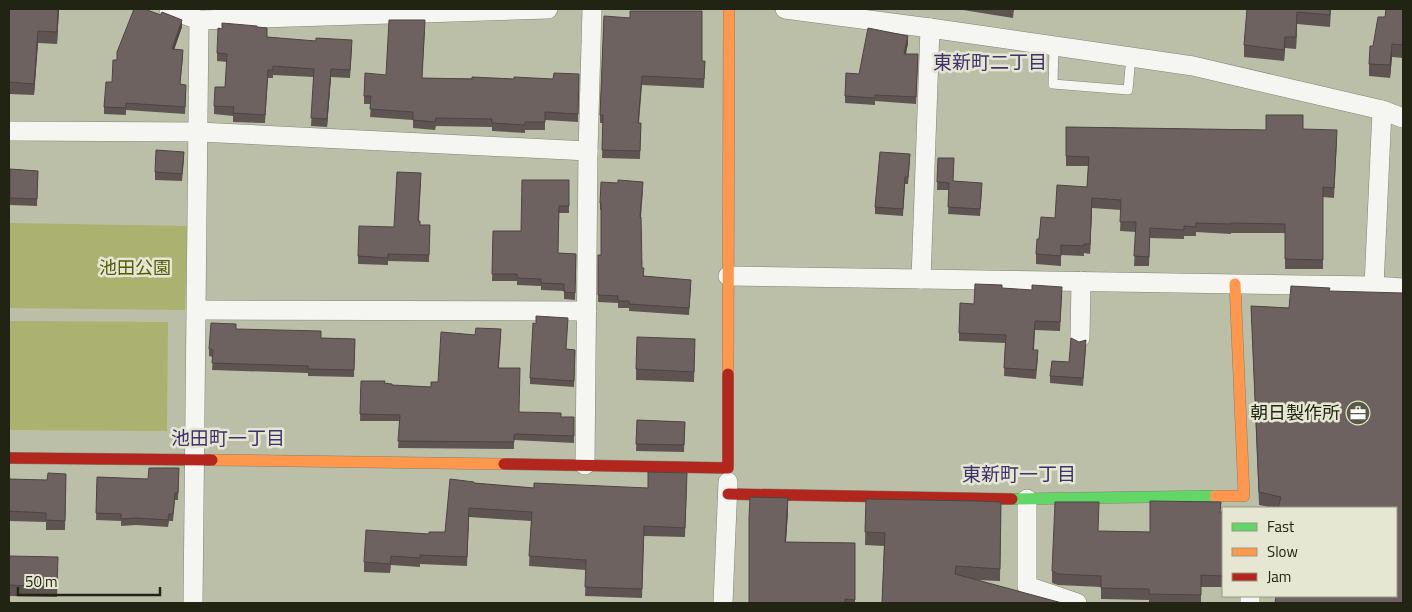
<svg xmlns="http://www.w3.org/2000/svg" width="1412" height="612" font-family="'Titillium Web','Noto Sans JP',sans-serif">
<rect width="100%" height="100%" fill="#bcbfa8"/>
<g fill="#abb16f">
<polygon points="9,223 187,226 185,310 9,308"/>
<polygon points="9,321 168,322 167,431 9,430"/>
</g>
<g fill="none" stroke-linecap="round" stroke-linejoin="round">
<g stroke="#808270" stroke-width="10">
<polyline id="lane" points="1054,45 1053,84 1128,90 1131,56"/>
</g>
<g stroke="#808270" stroke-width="20">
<g id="street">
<polyline points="169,9 199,20 548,9"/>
<polyline points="785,9 930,28 921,279"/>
<polyline points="930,28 1193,66 1382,110 1374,286"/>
<polyline points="1382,110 1403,118"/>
<polyline points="9,131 199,132 588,151"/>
<polyline points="728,276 1374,286 1403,288"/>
<polyline points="197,310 587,311"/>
<polyline points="1080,338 1081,281"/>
<polyline points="585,465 588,151 592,9"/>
<polyline points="1027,499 1027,586 1077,603"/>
<polyline points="1250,596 1250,603"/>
<polyline points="193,603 199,20"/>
<polyline points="723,603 728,482"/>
</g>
</g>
<g stroke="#808270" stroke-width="12">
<polyline id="fast" points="1012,499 1215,496"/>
</g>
<g stroke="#808270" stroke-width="12">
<g id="slow">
<polyline points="728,374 729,9"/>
<polyline points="212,460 504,464"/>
<polyline points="1215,496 1244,496 1235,284"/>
</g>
</g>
<g stroke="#808270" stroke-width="12">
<g id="jam">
<polyline points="9,458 212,460"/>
<polyline points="504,464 728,468 728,374"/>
<polyline points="728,494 1012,499"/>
</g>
</g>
<use href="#lane" stroke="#f5f5f2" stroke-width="9"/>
<use href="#street" stroke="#f5f5f2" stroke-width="19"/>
<use href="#fast" stroke="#63d668" stroke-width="11"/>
<use href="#slow" stroke="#ff974d" stroke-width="11"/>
<use href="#jam" stroke="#b3261e" stroke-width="11"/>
</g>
<g fill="#5e5452">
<polygon points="9,9 59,9 57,44 38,43 34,95 9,94"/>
<polygon points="963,9 1014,9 1013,18 963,10"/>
<polygon points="1247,9 1331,9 1330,27 1297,24 1296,49 1285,48 1284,61 1244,57 1244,45"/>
<polygon points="1403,9 1403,58 1392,57 1390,78 1369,76 1369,64 1373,46 1385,17"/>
<polygon points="161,15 182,27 174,49 183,57 180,84 186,92 185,114 126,110 126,115 104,114 104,107 112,82 117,60"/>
<polygon points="604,16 702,61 705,61 704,88 642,85 639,123 641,123 640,159 602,158 603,123 600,123 600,115"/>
<polygon points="257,27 267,37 352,48 350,78 331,77 327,127 311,126 314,77 273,75 273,78 268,78 265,123 233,122 233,116 214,114 214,106 225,87 227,62 217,61 217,53"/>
<polygon points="425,28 422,78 514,79 553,79 579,74 578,122 545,120 545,130 525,130 525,133 492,131 492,127 436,126 435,130 413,128 413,120 370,117 371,104 364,104 364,96 386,75"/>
<polygon points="908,43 906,54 918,54 916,104 875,101 875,105 845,103 845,96 859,74"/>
<polygon points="1066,127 1266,130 1303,129 1337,140 1334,198 1323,197 1323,269 1285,269 1285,233 1231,233 1231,234 1196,232 1196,236 1184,236 1184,239 1150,238 1149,266 1134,266 1136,232 1120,231 1121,210 1092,208 1090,254 1084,253 1084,256 1061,255 1061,266 1036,264 1036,254 1039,239 1055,218 1087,187 1088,166 1066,166"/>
<polygon points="938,158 953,181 982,190 980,216 948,214 949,190 937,190"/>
<polygon points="184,159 182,181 155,180 155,172"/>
<polygon points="910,161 908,184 905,184 903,216 875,214 875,207"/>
<polygon points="10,169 38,171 37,206 10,205"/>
<polygon points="421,180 419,221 420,225 430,225 429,262 388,261 388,265 358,264 358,256 394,227"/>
<polygon points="569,180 569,213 559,213 558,253 576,254 575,300 564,299 564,291 541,290 541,286 517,285 517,281 492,281 493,231 521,231"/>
<polygon points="643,189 641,217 642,268 644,276 691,287 689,315 629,311 629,308 618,308 618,303 598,302 598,255 601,255 601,210 600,210 600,203"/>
<polygon points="1330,291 1396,508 1274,508 1259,505 1251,306 1289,308"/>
<polygon points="1062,295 1060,331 1035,330 1034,350 1038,358 1036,379 1004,376 1005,343 959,341 959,333 974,304"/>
<polygon points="236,329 321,338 355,339 354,377 308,376 308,373 212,370 213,357 209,356 209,349"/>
<polygon points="501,336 499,368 519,412 561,417 574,417 574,443 514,440 514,449 398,448 400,421 360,421 361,381 392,385 431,387 438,382"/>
<polygon points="1086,348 1083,386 1050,383 1050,376 1069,362"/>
<polygon points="566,349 575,350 574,387 530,384 530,378"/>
<polygon points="695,349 694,382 636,380 636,369"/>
<polygon points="637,420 685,422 684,452 636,451"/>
<polygon points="179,475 178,500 175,500 173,521 169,521 168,527 136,525 121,526 121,521 96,520 97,477 148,479"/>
<polygon points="9,479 66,483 65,530 46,530 46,522 9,521"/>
<polygon points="687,482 685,537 644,536 642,598 585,596 586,570 529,566 531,521 469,517 467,566 420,564 420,567 391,565 390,573 364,572 364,562 429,534 445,532 474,483 534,488 648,488"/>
<polygon points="866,499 1001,502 1000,581 976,580 882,603 884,546 865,545"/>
<polygon points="788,511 786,542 855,543 855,603 749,603"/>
<polygon points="1221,512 1223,512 1223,587 1201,587 1201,603 1149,603 1149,600 1101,599 1101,587 1058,585 1052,583 1052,571 1098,531 1150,532"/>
<polygon points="9,556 58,568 57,597 9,596"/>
</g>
<g fill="#4c4542">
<polygon points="58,9 59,9 57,44 57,32"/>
<polygon points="1297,12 1297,24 1296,49 1296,37"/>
<polygon points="182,20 182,27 172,56 172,49"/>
<polygon points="38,31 38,43 34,95 34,84"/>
<polygon points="908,36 908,43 904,61 904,54"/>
<polygon points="1285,37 1285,48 1284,61 1284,50"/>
<polygon points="1392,44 1392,57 1390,78 1390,65"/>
<polygon points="331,69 331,77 327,127 327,119"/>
<polygon points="1092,198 1092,208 1090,254 1090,244"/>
<polygon points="788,498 788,511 785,555 785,542"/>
</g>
<g fill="#6d625f" stroke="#4c4542">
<polygon points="9,9 58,9 57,32 38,31 34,84 9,82"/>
<polygon points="134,9 144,9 161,15 162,12 182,20 172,49 183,50 180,84 186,85 185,107 126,103 126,108 104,107 106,82 112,82 113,60 117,60 117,52"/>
<polygon points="1247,9 1330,9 1330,15 1297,12 1296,37 1285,37 1284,50 1244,45"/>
<polygon points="1386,9 1403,9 1403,45 1392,44 1390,65 1369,64 1370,46 1373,46 1378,17 1385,17"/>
<polygon points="630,11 702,11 702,61 705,61 704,79 642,76 638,123 641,123 640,151 602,150 603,115 600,115 604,16 630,18"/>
<polygon points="389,20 425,20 422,78 472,79 472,77 514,79 514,77 553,79 554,73 579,74 578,114 545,112 545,122 525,122 525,125 492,123 492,119 436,118 435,122 413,120 413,112 370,109 371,96 364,96 365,73 386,75"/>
<polygon points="222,23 257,26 257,27 267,28 267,37 316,41 316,38 352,40 350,70 331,69 327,119 311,118 314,69 273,66 273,70 268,70 265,115 233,113 234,107 214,106 215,87 225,87 227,54 217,53 218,28 222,29"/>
<polygon points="868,28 908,36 904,54 918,54 916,97 875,95 875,98 845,96 846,73 859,74"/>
<polygon points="1266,115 1303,115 1303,129 1337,130 1334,188 1323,187 1323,260 1285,259 1285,224 1231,223 1231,224 1196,223 1196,227 1184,226 1184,230 1150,228 1149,257 1134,256 1136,222 1120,222 1121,200 1092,198 1090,244 1084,244 1084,246 1061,245 1061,256 1036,254 1037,239 1039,239 1041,217 1055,218 1057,185 1087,187 1089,157 1066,156 1066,127 1266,130"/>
<polygon points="156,150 184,152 182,174 155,172"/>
<polygon points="880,152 910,154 908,177 905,177 903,209 875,207"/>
<polygon points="938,158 954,158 953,181 982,183 980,209 948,207 949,183 937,182"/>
<polygon points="10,169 38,171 37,199 10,198"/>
<polygon points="397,172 421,173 418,221 420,221 420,225 430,225 429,255 388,254 388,258 358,256 359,226 394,227"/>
<polygon points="522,180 569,180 569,206 559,206 558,253 576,254 575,293 564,292 564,284 541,283 541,279 517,278 517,274 492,274 493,231 521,231"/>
<polygon points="618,180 643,182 640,217 641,217 642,268 644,268 643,276 691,280 689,308 629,304 629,301 618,301 618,296 598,295 598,255 601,255 601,203 600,203 601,182 618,183"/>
<polygon points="975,284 1002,285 1002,288 1032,290 1032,285 1062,287 1060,322 1035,321 1033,350 1038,350 1036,370 1004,368 1006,335 959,333 960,303 974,304"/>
<polygon points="1291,286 1330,288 1329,291 1403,293 1403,603 1275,603 1276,596 1396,596 1396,508 1278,508 1281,497 1259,492 1251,306 1289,308"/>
<polygon points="536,316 568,318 566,349 575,350 574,381 530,378 533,323 536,324"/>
<polygon points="211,323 236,324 236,329 321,331 321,338 355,339 354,370 308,369 308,366 212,363 213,350 209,349"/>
<polygon points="476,328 501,329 498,368 520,368 519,412 561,413 561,417 574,417 574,436 514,434 514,442 398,441 400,415 360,414 361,381 385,381 384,383 392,384 392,385 431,387 431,382 438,382 441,332 475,335"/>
<polygon points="637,337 695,339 694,372 636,369"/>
<polygon points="1071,338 1079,342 1086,340 1083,378 1050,376 1052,361 1069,362"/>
<polygon points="637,420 685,422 684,445 636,444"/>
<polygon points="149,468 179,468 178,493 175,493 173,514 169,514 168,520 136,518 121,519 121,514 96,513 97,477 148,479"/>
<polygon points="648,472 687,473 685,528 644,526 642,589 585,587 586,560 529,556 532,512 469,508 467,557 420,555 420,558 391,556 390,564 364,562 366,530 429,534 429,532 445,532 450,479 474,482 474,483 534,488 534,483 648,488"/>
<polygon points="48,473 66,474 65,521 46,520 46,513 9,511 9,479 47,480"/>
<polygon points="750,497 788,498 785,542 855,543 855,600 845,599 845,603 749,603 749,518"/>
<polygon points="866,499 977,501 1001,502 1000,569 956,566 955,574 1062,603 882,603 885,533 865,532"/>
<polygon points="1150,501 1221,502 1220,512 1223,512 1223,576 1201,575 1201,595 1149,594 1149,589 1101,588 1101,576 1058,574 1052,571 1055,502 1099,502 1098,531 1150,532"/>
<polygon points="9,556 58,557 57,587 9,585"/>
</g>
<defs>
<g id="office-disc" transform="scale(1.25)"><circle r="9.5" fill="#585a47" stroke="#e5e7d2"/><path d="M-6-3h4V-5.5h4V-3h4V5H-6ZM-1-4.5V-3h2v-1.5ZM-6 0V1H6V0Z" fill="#fff"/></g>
</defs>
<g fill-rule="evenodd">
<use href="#office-disc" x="1358" y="413"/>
</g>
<g text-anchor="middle" stroke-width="5" stroke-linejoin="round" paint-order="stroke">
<g font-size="18" fill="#555a08" stroke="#e5e7d2">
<text x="135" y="274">池田公園</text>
</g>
<g font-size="18" fill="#222413" stroke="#e5e7d2" text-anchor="end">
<text x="1340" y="419">朝日製作所</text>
</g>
<g font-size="19" fill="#40306c" stroke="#e5e7d2">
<text x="990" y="69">東新町二丁目</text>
<text x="228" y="445">池田町一丁目</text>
<text x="1019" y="481">東新町一丁目</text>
</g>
</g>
<rect width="1412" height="612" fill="none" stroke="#222413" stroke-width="20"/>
<rect x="1222" y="507" width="175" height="90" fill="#e5e7d2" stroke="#979986"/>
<rect x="1232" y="523" width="25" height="8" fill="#63d668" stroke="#979986"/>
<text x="1267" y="532" font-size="15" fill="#222413">Fast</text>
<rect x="1232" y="548" width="25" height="8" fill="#ff974d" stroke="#979986"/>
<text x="1267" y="557" font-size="15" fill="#222413">Slow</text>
<rect x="1232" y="573" width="25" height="8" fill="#b3261e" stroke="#979986"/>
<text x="1267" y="582" font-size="15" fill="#222413">Jam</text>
<path d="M18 587v8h142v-8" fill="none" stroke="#222413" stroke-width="2.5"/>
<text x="25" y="587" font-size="15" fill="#222413" stroke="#e5e7d2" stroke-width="4" paint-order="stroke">50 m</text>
</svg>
